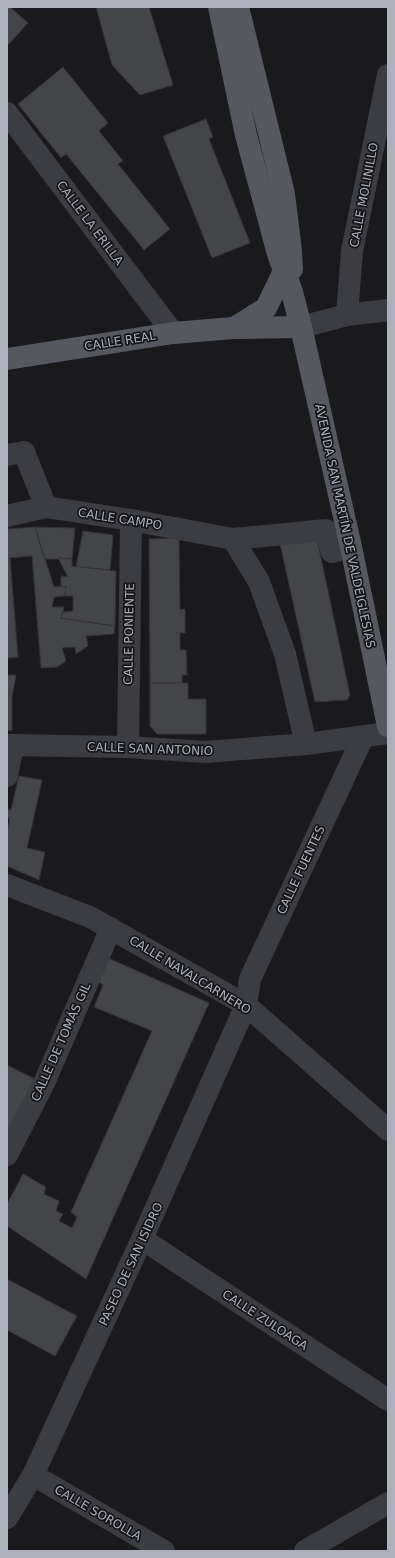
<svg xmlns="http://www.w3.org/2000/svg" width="395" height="1558" font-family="'DejaVu Sans',sans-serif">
<rect width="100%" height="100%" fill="#1a1a1c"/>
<g fill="#444549" stroke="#343438">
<polygon points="7,7 10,7 28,23 7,46"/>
<polygon points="96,7 149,7 173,85 140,95 112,65"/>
<polygon points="63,67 108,123 99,131 123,161 118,164 170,229 144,250 66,154 61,158 18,104"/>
<polygon points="206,119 213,137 209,139 250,243 212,258 163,136"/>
<polygon points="35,527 54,587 66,586 65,596 54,597 52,607 64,607 61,618 115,626 114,634 86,636 88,646 76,654 75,647 62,648 66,661 57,667 41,668 32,556 10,558 18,657 7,658 7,529"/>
<polygon points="35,527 75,528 72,559 45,559"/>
<polygon points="83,531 113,535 110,570 76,567"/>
<polygon points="179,538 180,610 185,609 185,633 180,633 180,650 186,650 187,675 182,675 182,683 150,683 149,539"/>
<polygon points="279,539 317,539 350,695 347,700 315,702"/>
<polygon points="58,558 72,559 72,566 116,571 115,626 61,618 63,612 73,611 73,596 65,596 66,586 61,587 61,576 68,577"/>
<polygon points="7,675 16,675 12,697 12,731 7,730"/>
<polygon points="150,683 188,683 188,699 206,699 206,734 157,734 150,726"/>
<polygon points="19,776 42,780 27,848 45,852 39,880 7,866 7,831 10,818 7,818 7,809 11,810"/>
<polygon points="108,958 209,1003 86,1279 7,1226 7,1204 23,1174 46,1187 44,1194 59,1201 56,1211 63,1214 59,1221 72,1228 77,1217 71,1212 152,1031 94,1007 103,985 98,981"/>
<polygon points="7,1065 37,1080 7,1139"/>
<polygon points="7,1279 77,1316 55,1356 7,1330"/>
</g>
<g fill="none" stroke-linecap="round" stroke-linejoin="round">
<g stroke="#3c3d43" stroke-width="22">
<polyline points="7,113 173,333"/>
<polyline points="347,315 352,251 388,75"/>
<polyline points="301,327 347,315 388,310"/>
<polyline points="7,455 24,452 46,507"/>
<polyline points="7,516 46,507 131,520 233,539 259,582 285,654 306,744"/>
<polyline points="233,539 326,530 332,552 351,547"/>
<polyline points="7,745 128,747 206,752 306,744 388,733"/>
<polyline points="128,747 131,520"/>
<polyline points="7,776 13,745"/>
<polyline points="7,885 90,917 246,1005 388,1130"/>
<polyline points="7,1155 45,1081 111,928"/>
<polyline points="142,1239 388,1400"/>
<polyline points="33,1475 164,1551"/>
<polyline points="7,1518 33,1475 142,1239 246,1005 250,979 363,737"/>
<polyline points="305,1551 388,1503"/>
</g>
<g stroke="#565860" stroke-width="22">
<polyline points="219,7 246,135 278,254 292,292 301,327 351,547 388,726"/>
<polyline points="238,7 284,194 291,251 292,269"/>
<polyline points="234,328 266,308 284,271"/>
<polyline points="7,359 173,333 233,328 301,327"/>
</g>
</g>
<g text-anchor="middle" stroke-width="3.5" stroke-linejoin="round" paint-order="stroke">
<g font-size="12" fill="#acb0bc" stroke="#151517">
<text transform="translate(364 195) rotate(-79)" y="4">CALLE MOLINILLO</text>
<text transform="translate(90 223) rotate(53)" y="4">CALLE LA ERILLA</text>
<text transform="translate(120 341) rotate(-9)" y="4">CALLE REAL</text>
<text transform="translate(120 519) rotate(9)" y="4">CALLE CAMPO</text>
<text transform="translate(345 526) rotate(78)" y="4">AVENIDA SAN MARTÍN DE VALDEIGLESIAS</text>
<text transform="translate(129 634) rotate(-89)" y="4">CALLE PONIENTE</text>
<text transform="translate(150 749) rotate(2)" y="4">CALLE SAN ANTONIO</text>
<text transform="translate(301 870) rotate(-65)" y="4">CALLE FUENTES</text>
<text transform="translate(190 975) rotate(31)" y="4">CALLE NAVALCARNERO</text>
<text transform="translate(61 1042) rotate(-66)" y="4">CALLE DE TOMÁS GIL</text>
<text transform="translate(131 1264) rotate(-65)" y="4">PASEO DE SAN ISIDRO</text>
<text transform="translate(265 1320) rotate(33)" y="4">CALLE ZULOAGA</text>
<text transform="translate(98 1513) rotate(30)" y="4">CALLE SOROLLA</text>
</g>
</g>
<rect width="395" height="1558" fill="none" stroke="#acb0bc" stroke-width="16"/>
</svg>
